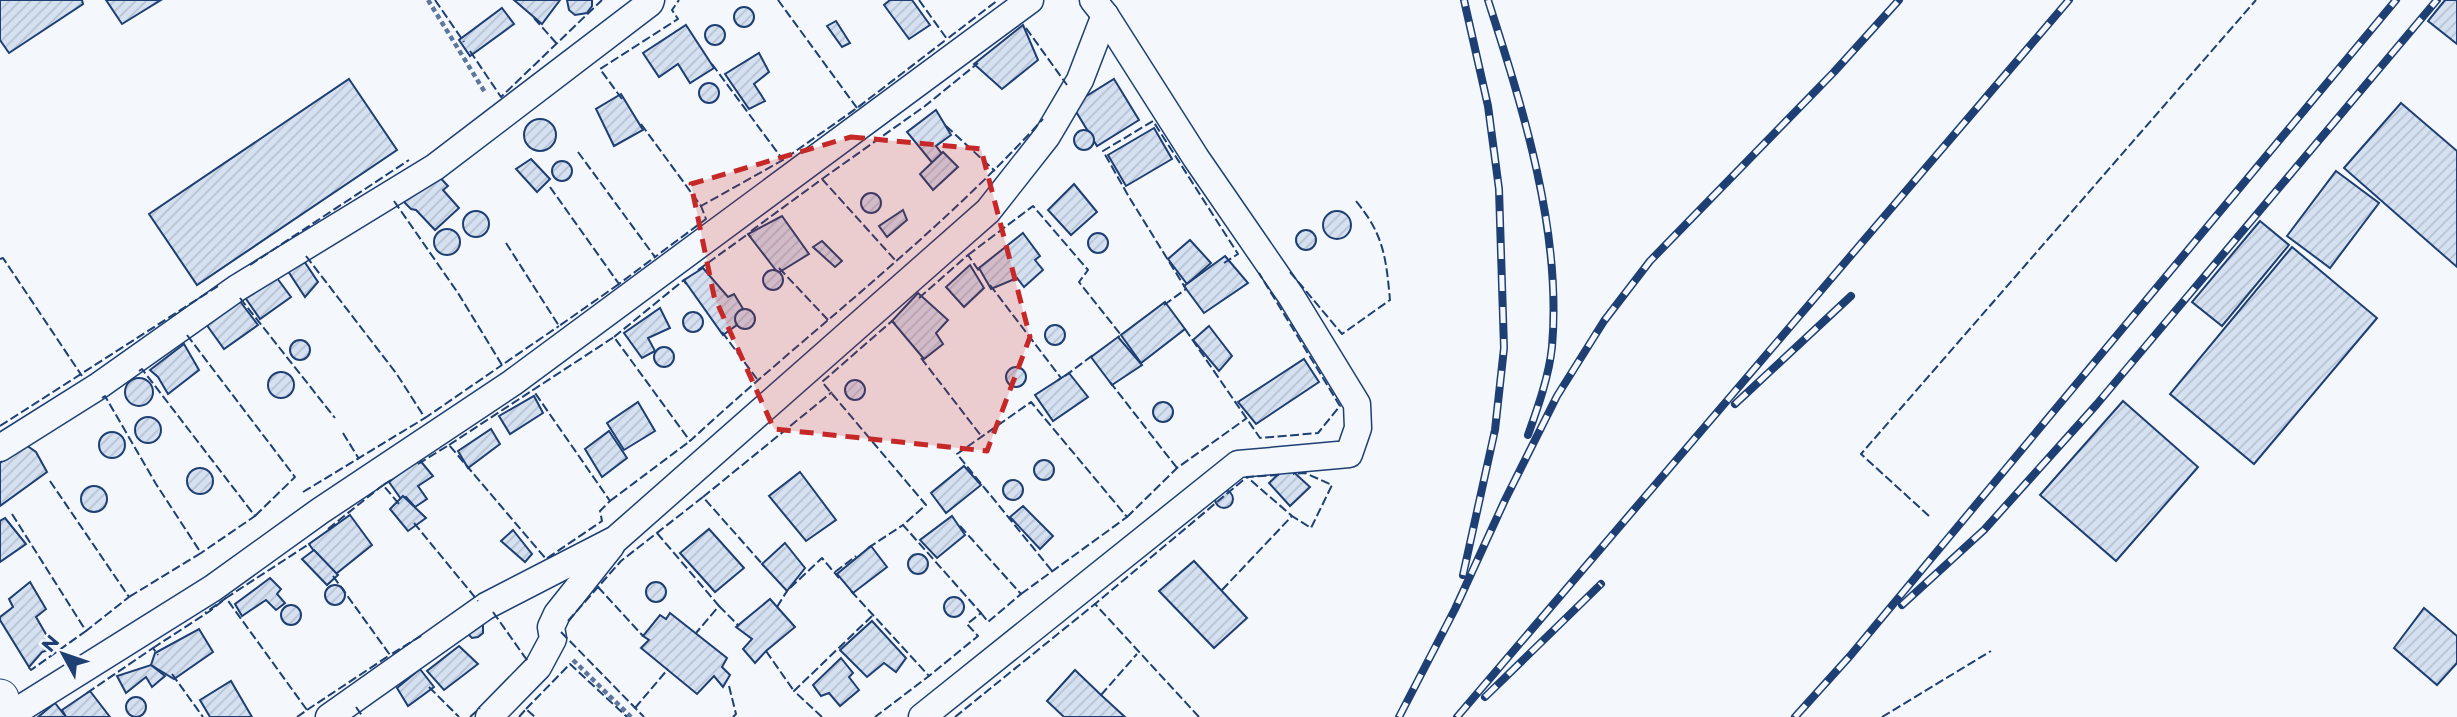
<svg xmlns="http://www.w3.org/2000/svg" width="2457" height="717" font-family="Montserrat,sans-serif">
<defs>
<pattern id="building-hatch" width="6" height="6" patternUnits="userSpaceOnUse" patternTransform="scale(1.75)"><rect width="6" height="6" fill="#d5e0f0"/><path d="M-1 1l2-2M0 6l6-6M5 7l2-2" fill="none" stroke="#b6c1d1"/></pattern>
</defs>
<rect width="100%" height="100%" fill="#f4f7fb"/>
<g fill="url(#building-hatch)" stroke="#1d3f73" stroke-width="2">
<polygon points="0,0 82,0 83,4 9,53 0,40"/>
<polygon points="106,0 161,0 122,24"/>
<polygon points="514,0 560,0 542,24"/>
<polygon points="567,0 592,0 592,6 587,13 575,15 569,10"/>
<polygon points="890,0 912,0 930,25 909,39 884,5"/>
<polygon points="2445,0 2457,0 2457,44 2428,21"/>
<circle cx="744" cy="17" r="10"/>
<polygon points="502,8 514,24 470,56 459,40"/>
<polygon points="836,21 850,43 842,47 827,26"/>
<polygon points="686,25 714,68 690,83 678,64 659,77 643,53"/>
<polygon points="1023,25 1038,60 1002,89 974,64"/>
<circle cx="715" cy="35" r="10"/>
<polygon points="759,53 769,72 754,84 765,101 749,109 725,74"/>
<polygon points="349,79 397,150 197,285 149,214"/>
<polygon points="1114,79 1139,120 1097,146 1072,105"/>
<circle cx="709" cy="93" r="10"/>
<polygon points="621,94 643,130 614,146 596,109"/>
<polygon points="2401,103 2457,151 2457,267 2344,168"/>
<polygon points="936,110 951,135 936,146 942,154 934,165 907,132"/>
<circle cx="540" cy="135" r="16"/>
<polygon points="1154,128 1172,159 1126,186 1108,155"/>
<circle cx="1084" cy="140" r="10"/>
<polygon points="943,152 958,167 933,190 920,174"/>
<polygon points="531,159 550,179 537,192 516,169"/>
<circle cx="562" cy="171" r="10"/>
<polygon points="431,168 448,186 443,190 459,208 435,230 416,210 411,209 401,199"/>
<polygon points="2336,171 2379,203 2330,268 2287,236"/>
<polygon points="1074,184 1097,212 1071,235 1048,210"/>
<circle cx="871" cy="203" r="10"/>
<polygon points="903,210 907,220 887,237 879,226"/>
<circle cx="476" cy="224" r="13"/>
<circle cx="1337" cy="225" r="14"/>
<polygon points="782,216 809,254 778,273 748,234"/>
<polygon points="2260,221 2289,245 2222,326 2192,302"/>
<circle cx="447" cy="242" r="13"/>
<circle cx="1306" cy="240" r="10"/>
<polygon points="1023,233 1040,256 1035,260 1043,270 1024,287 1017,278 991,289 979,268"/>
<circle cx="1098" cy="243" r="10"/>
<polygon points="1190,240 1211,263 1187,284 1168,259"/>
<polygon points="822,241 842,261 835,267 813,247"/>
<polygon points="2292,247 2377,318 2254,464 2170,394"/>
<polygon points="1225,256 1248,283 1204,313 1184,286"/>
<polygon points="302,258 318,282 305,297 286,268"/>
<polygon points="970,265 984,288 964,307 946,287"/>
<polygon points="703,268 728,297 734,294 748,317 723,335 684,280"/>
<circle cx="773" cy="280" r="10"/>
<polygon points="274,274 291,297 260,319 244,296"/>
<polygon points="918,293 948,320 936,333 943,344 924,359 892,321"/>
<polygon points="239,300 258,325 224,349 206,324"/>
<polygon points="1165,302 1185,329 1141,363 1121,335"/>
<polygon points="660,308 670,328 648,338 655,351 642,358 624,333"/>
<circle cx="745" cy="319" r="10"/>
<circle cx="693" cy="322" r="10"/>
<circle cx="1055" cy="335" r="10"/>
<polygon points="1209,326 1232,356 1219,371 1193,340"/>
<polygon points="1118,337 1142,365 1112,385 1091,357"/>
<circle cx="300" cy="350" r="10"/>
<polygon points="184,344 199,370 168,394 158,377 150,370"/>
<circle cx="664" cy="357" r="10"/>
<polygon points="1304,359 1319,382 1256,424 1238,402"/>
<circle cx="1016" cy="377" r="10"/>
<circle cx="281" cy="385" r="13"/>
<polygon points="1069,373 1088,397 1053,421 1035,395"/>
<circle cx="139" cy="392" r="14"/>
<circle cx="855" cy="390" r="10"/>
<polygon points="534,396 543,413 510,434 499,416"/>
<polygon points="2123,401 2198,467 2116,561 2040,495"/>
<polygon points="638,402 655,431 624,450 607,423"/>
<circle cx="1163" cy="412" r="10"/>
<circle cx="148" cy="430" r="13"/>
<polygon points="491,429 500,444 468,468 458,451"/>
<polygon points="609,431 627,458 602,477 585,449"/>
<circle cx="112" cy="445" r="13"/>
<polygon points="26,445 36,452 47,472 0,506 0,463"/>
<polygon points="418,458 433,476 418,486 427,499 415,507 406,497 401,499 389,482"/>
<circle cx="1044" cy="470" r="10"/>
<polygon points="964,466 981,485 946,513 931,493"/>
<polygon points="1287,466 1310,487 1290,506 1269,483"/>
<circle cx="200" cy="481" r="13"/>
<polygon points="800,472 836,520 806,541 769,496"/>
<circle cx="1013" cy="490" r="10"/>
<circle cx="94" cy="499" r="13"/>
<circle cx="1224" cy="499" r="9"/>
<polygon points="403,496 426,518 408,531 390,509"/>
<polygon points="1023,506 1053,536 1040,549 1010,517"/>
<polygon points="350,515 372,545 332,577 309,544"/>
<polygon points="952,516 965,535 937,558 920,540"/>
<polygon points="5,518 26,544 0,562 0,521"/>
<polygon points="709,529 744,568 715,592 680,553"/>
<polygon points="513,530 532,554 525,562 501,541"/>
<polygon points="785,543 805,568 787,591 762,564"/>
<polygon points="871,546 887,567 853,593 837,574"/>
<polygon points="314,550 338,575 327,585 302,559"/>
<circle cx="918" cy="564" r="10"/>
<polygon points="1194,561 1247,618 1214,648 1159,591"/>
<polygon points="270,578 281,589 277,594 285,603 276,610 266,600 242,616 235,604"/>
<polygon points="30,582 46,609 36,617 54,648 42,652 29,667 0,620 0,617 13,607 9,599"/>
<circle cx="656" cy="592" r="10"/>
<circle cx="335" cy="595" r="10"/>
<circle cx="954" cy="607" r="10"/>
<polygon points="770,599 795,627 766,651 755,663 743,649 752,639 736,627"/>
<circle cx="291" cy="615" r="10"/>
<polygon points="2424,608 2457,636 2457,663 2437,685 2394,648"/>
<polygon points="670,613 727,658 722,667 730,675 723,687 714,676 697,694 641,648 649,640 643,636 660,615 666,619"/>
<polygon points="872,621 906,658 896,672 884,663 867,677 840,650"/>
<polygon points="483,623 483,633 478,637 472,638 465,631"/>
<polygon points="199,629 213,652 174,679 151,665 155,653"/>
<polygon points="459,646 478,664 444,690 427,671"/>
<polygon points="841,658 853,673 849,677 859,690 840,706 829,693 821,696 813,685"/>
<polygon points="151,665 165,676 152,687 146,677 126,693 117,676"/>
<polygon points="420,669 434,687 408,706 397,688"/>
<polygon points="1075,670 1101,695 1125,717 1064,717 1047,701"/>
<polygon points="231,681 252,717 210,717 200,700"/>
<polygon points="90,691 110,717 66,717 62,710"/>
<circle cx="136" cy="707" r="10"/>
<polygon points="55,703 66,717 38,717"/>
</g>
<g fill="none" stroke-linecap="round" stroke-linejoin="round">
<g stroke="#1d3f73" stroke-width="29">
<g id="minor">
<polyline points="0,448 97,387 237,288 435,167 650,3 651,0"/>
<polyline points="7,717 213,588 320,511 512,383 1030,0"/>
<polyline points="329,717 486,606 616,539 988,211 1047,136 1080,80 1105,15"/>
<polyline points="489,717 538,667 553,639 551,627 557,614 611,546"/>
<polyline points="922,717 1238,464 1349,454 1358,428 1357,404 1291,296 1196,158 1105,15 1093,0"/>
</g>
</g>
<g stroke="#1d3f73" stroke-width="39">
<polyline id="secondary" points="0,698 5,717"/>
</g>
<g stroke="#5e769c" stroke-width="4.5" stroke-dasharray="5 3.5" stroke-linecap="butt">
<polyline points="428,0 486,94"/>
<polyline points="573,660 631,717"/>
</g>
<use href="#minor" stroke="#f4f7fb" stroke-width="26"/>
<use href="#secondary" stroke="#f4f7fb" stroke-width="37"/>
<g stroke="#1d3f73" stroke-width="8">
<g id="rail">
<path d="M1488,0c35,109 74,231 64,347 -3,29 -14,60 -24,88"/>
<polyline points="1735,404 1851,296"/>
<polyline points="1463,575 1495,430 1504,348 1499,189 1488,106 1464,0"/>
<polyline points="1902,605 1984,530 2097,404 2437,0"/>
<polyline points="1485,697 1601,584"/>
<polyline points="1399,717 1455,609 1505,500 1557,396 1604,321 1650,261 1834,72 1899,0"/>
<polyline points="1457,717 2069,0"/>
<polyline points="1795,717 1850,656 2396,0"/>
</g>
</g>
<use href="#rail" stroke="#f4f7fb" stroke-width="5" stroke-dasharray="16" stroke-linecap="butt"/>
<g stroke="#1d3f73" stroke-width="2" stroke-dasharray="9 3.5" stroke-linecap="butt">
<polyline points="435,0 464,42"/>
<polyline points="778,0 857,108"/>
<polyline points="919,0 947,39 998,0"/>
<polyline points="534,18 557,44"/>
<polyline points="1026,28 1067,85"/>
<polyline points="470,51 501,97 602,0"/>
<polyline points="712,64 783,160"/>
<polyline points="622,99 600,69 678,19 672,10 679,0"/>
<polyline points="641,124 701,206 783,160 857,108 947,39"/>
<polyline points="946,126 995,171"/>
<polyline points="578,152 655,257 706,219 701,206"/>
<polyline points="822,179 925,106 978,63"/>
<polyline points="550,187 619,284 655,257"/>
<polyline points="394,201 458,293 502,365 559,326"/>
<polyline points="751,231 822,179 896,261"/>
<polyline points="506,243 559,326 619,284"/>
<polyline points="968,255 1033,206 1088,270 1079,282 1121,335 1118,337"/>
<polyline points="306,256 396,373 425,418 502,365"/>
<polyline points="0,259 3,258 82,376"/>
<polyline points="250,265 409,160"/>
<polyline points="779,268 829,321"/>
<polyline points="698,270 748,234 751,237"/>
<path d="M1290,272l52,62 48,-34c-4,-42 -6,-66 -35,-100"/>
<polyline points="990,285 1061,378 1057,381"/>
<polyline points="240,298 335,418"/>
<polyline points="919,298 968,255 979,271"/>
<polyline points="1164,305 1186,289 1129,197 1103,151 1153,121 1238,254 1224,263"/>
<polyline points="895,324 892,321 822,382 926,505 903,525 981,613 967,624 978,636 929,676"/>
<polyline points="1185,329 1260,438 1318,433 1340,406 1259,273"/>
<polyline points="722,332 757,379"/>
<polyline points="187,335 295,477 255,516"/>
<polyline points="614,337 684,280 686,284"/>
<polyline points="921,358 982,437"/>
<polyline points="139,371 142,369 255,516 201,553"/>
<polyline points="1065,376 1093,355"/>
<polyline points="1110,382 1177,468"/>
<polyline points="102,398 105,396 156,484 201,553 129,597"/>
<polyline points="0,426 218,286"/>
<polyline points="343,433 359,459"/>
<polyline points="449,445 533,390"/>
<path d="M418,464l31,-19 97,114 56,-38 -2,-10 10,-10 -77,-111 81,-53 76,104c117,-108 246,-204 353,-322"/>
<polyline points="1279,475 1247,477 1292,516"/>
<polyline points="391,480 383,485 399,504"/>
<polyline points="50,481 129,597 86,631"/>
<polyline points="303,492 425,418"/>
<polyline points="703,497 832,392"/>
<polyline points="610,501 690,441"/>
<polyline points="12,514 86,631 31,670 27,665"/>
<polyline points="1929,516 1861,454 2256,0"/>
<polyline points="1127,517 1177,468 1247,418"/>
<polyline points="414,523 478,601"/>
<polyline points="960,526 1021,594 988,622 981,613"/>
<polyline points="328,529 383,485"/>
<polyline points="657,533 719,606 696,633"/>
<polyline points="868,548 903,525"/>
<polyline points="835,572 856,556"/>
<polyline points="333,576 390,655 424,634"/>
<polyline points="598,587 643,636"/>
<polyline points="790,588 822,558 839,578"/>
<polyline points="1222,590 1292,516 1311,528 1332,485 1305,473 1293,474"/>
<polyline points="851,591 929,676 875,717"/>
<polyline points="1021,594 1127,517 1031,402 957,454 1052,571"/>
<polyline points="719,606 739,626"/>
<polyline points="777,607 787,591"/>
<polyline points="493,612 529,663"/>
<polyline points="568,621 621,561 703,497 764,566"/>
<polyline points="561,632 644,717"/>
<polyline points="153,648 210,611 226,598 205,613"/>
<polyline points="766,651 794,691"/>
<polyline points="172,674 203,717"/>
<polyline points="729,686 736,714 733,717"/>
<polyline points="429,687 459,717"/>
<polyline points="87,693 153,648 158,655"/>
<polyline points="1101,695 1137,654"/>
<polyline points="356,707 363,717"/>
<polyline points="635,708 668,669"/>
<polyline points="526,709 570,664 627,717"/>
<polyline points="307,710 390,655"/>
<polyline points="297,717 307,710 226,598 309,544 310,545"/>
<polyline points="470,717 480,708"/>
<polyline points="519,717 526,709 535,717"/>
<polyline points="822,717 794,691 873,615"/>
<polyline points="955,717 1095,604"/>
<polyline points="1199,717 1095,604 1247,477"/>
<polyline points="1882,717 1991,651"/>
</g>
</g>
<path fill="#c62828" fill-opacity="0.2" stroke="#c62828" stroke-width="5" stroke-dasharray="14 9" stroke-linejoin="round" d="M851,137l130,12 49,188 -43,114 -213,-22 -60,-133 -23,-112z"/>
<g transform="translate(63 654) rotate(310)" stroke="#f4f7fb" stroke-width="5" paint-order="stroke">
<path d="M0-5L12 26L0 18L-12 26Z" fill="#1d3f73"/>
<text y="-10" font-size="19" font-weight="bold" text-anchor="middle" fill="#1d3f73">N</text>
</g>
</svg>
